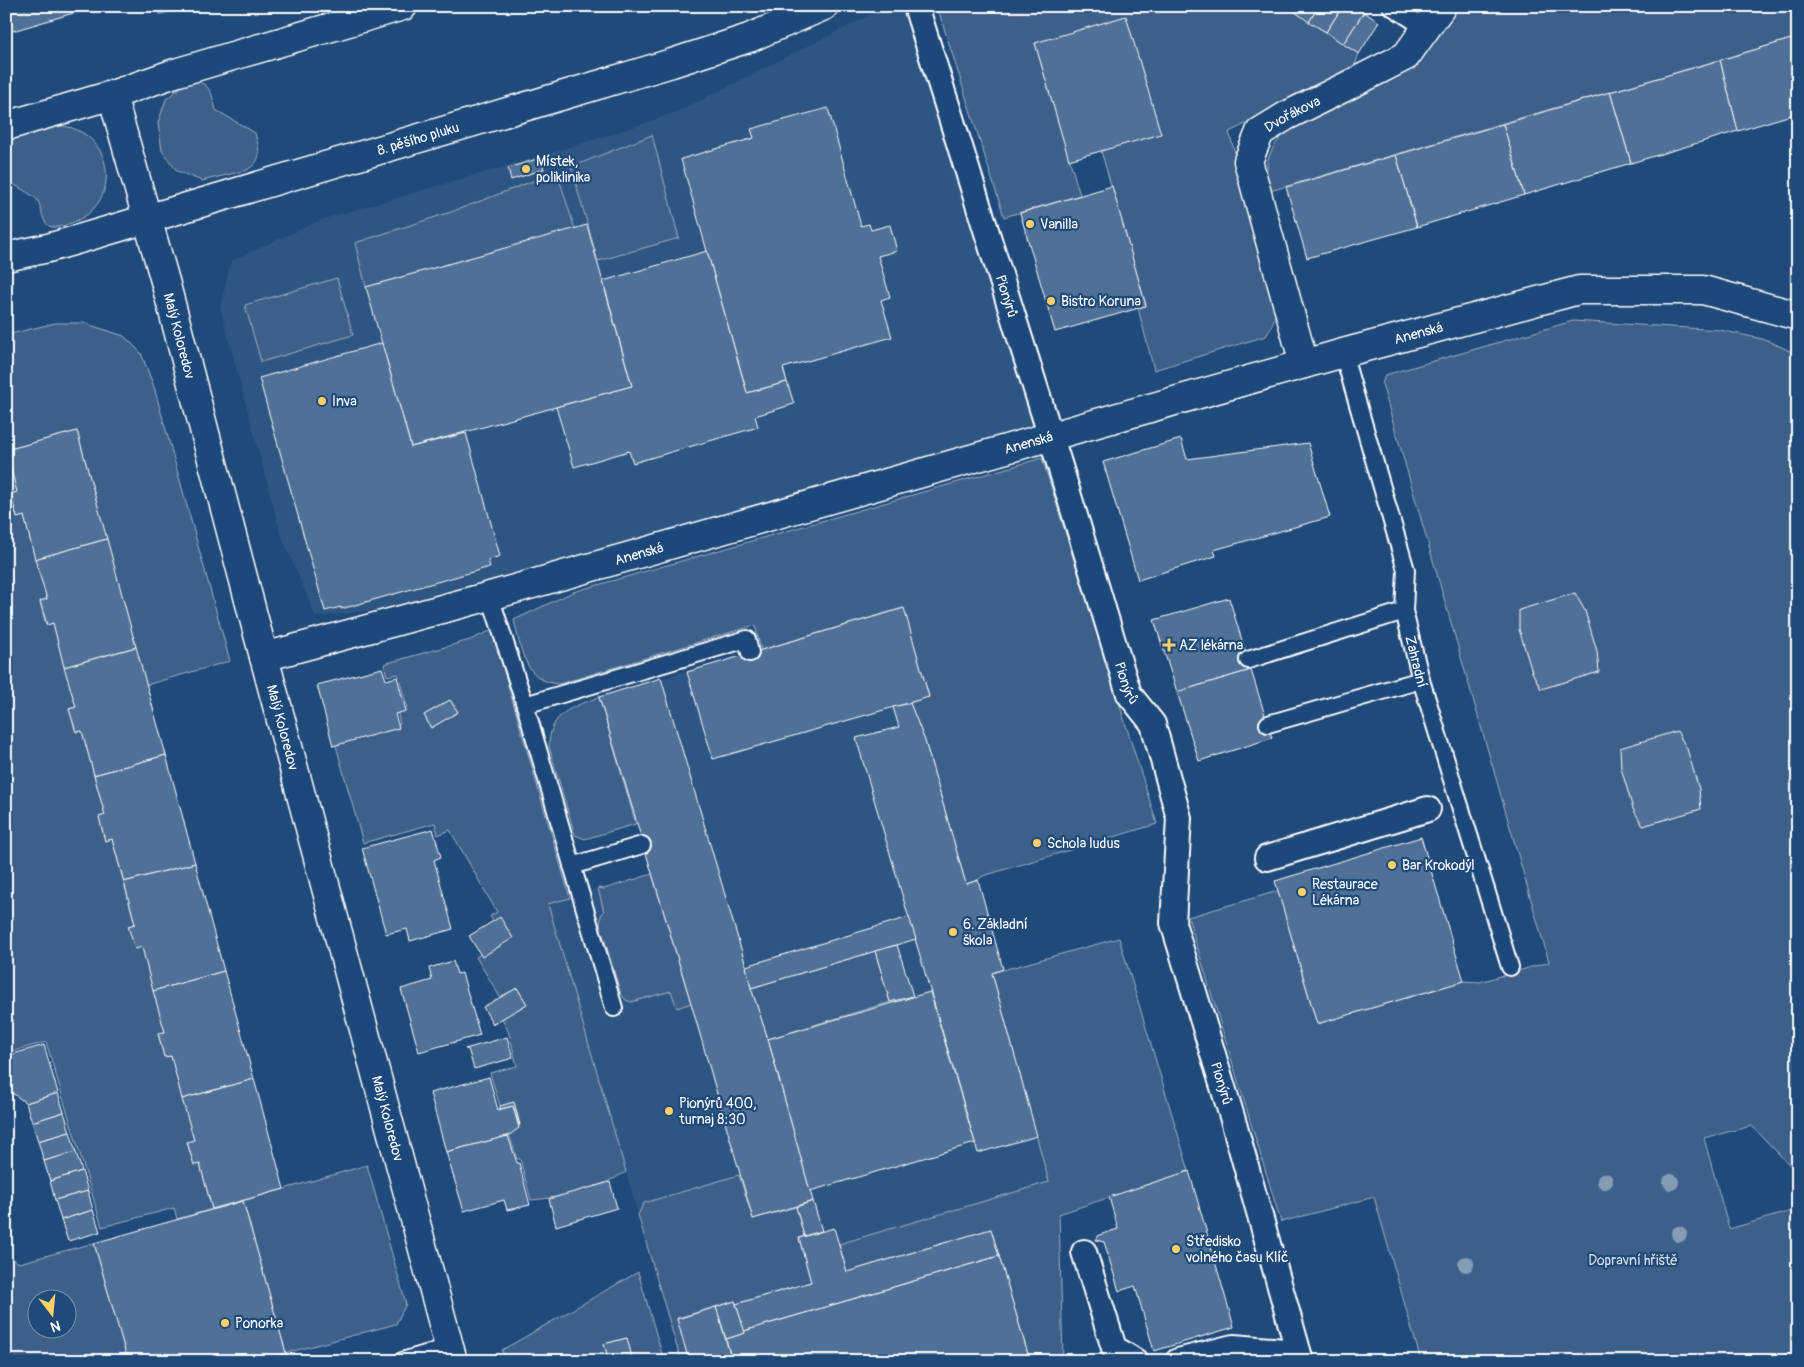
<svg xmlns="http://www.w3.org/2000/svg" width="1804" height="1367" font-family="Pangolin,sans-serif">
<rect width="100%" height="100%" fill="#1f4a7a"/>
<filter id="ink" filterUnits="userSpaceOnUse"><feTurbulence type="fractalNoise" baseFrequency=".02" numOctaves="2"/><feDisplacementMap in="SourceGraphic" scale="10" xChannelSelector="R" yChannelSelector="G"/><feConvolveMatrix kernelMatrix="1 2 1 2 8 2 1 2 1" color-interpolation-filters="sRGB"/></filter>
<g filter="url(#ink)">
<g fill="#2e5683">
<polygon points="888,6 916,6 1051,437 490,596 316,617 281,535 220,307 231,261 323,219 551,153 649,122 685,108"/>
<polygon points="904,608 929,697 911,703 925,741 966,884 978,880 1003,969 992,973 1059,1214 1063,1361 681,1361 548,904 570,898 598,888 604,889 652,874 599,697"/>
</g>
<g fill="#3c618b" stroke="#9eb0c5" fill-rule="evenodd">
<path d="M937,6h349l73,48 -7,19 -123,59 47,163c0,16 -1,28 -10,41l-112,34 -16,-62 8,-3 -45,-154 -66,-108 45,152 -76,22z"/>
<polygon points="1456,6 1798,6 1798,37 1270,191 1267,176 1267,161 1274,146 1289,128 1400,74 1424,55"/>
<path d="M196,81c16,4 16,15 20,29l39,23c4,17 9,27 -8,37l-45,11 -25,-10 -15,-20 -4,-28 8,-24 19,-15z"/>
<path d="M53,126c5,0 11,0 16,1 49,14 50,80 2,96 -6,2 -13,5 -19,4 -10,-2 -10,-18 -14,-26 -4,-6 -24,-16 -32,-21v-42z"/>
<polygon points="652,135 679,238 598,261 571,167"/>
<polygon points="557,172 575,229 366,287 355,243 454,211"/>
<polygon points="337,278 353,335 261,362 245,305"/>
<polygon points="1573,321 1720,330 1767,340 1798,355 1798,1174 1752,1126 1704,1138 1729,1229 1798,1209 1798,1361 1421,1361 1374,1197 1281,1222 1188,917 1278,891 1317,1024 1464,981 1480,982 1549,962 1382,384 1385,375"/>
<polygon points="55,323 84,323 124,336 141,353 154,387 230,661 146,685 77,431 6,450 6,335"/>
<polygon points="6,452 17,492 11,494 17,517 24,516 47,599 40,602 46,625 53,623 76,707 69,709 76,732 82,731 105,815 99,817 105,841 112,839 135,924 129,926 135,948 142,947 165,1032 158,1034 164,1057 171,1056 194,1140 187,1142 194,1164 200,1164 212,1209 177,1219 174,1208 102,1227 46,1042 6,1053"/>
<path d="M1042,458l115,366 -174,52 -5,4 -12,4 -41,-143 -15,-38 19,-7 -26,-88 -142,42 -6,-25 -196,59c-35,-2 -38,-36 -45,-64l59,-28z"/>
<path d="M492,630l78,268 -22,6 78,268c-27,16 -63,26 -95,28l-11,-41h-3l-9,-28 12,-6 -6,-22 -14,3 -10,-33 27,-7 -8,-33 -7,-15 25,-14 -10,-16 -17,9 -24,-40 28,-17 -14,-24 7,-4 -47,-82 -12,5 -3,-12 -72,20 -28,-101 65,-18 -3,-14 10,-3 -9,-33 -11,2 -3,-12 86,-24zM450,700l8,12 -27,16 -7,-13z"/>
<path d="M599,697l37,127 -51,15 -10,-4 -26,-88c0,-34 23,-40 50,-50z"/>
<polygon points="652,874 691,1003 677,1008 671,991 631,1002 626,1000 621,994 600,925 601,915 604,912 598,888 604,889"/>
<polygon points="1119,938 1189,1171 1059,1214 1063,1361 1030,1361 991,1229 847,1272 839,1244 1049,1182 992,973"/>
<polygon points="875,951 890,1002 768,1039 751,988"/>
<polygon points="367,1165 406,1304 396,1324 286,1353 243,1201"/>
<polygon points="739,1175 753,1219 796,1207 804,1236 799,1238 811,1282 736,1304 735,1301 677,1318 689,1361 681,1361 638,1215 644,1203"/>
<path d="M94,1243l34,118h-122v-106l13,8zM38,1300h30v30h-30z"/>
<polygon points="638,1272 664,1361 633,1361 626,1338 604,1344 609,1361 505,1361 502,1350"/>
</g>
<g fill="#507197" stroke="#fff">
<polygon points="6,6 97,6 6,33"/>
<polygon points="158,6 197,6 160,14"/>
<polygon points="1297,6 1319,6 1309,22 1294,11"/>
<polygon points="1319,6 1343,6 1326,32 1309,22"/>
<polygon points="1343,6 1355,6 1364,12 1343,44 1326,32"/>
<polygon points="1364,12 1379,22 1359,54 1343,44"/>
<polygon points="1126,16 1161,134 1069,160 1035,43"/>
<polygon points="1798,37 1798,113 1738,131 1720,60"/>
<polygon points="1720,60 1738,131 1631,163 1610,92"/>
<polygon points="1610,92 1631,163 1524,195 1503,124"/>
<polygon points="828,108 861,226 869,224 871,230 890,225 897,251 878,256 890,297 881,300 892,337 783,368 787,382 747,393 681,159 754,138 751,129"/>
<polygon points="1503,124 1524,195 1417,227 1396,155"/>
<polygon points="1396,155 1417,227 1307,258 1286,187"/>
<polygon points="540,158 544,169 511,180 508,168"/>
<polygon points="1112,186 1146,306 1055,332 1020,213"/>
<polygon points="587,225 632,386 411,447 366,287"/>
<polygon points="707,251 747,393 787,382 794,404 755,416 758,427 633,463 629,451 574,467 556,407 632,386 603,281"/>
<polygon points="382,343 411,447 466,433 500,556 488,560 490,567 341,609 341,607 325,611 259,378"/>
<polygon points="77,431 107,539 35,559 24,516 17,518 11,494 17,492 6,450"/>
<polygon points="1181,439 1187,459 1308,443 1330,517 1214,550 1216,556 1138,580 1103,462"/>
<polygon points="107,539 136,647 64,667 53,623 47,625 40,601 47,599 35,559"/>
<polygon points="1575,593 1585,611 1597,651 1599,672 1541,689 1532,672 1519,629 1519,610"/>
<polygon points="1229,598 1251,670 1177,692 1154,620"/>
<polygon points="904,608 929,697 713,759 687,672"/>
<polygon points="136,647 166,755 94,775 82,731 76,732 69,709 76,707 64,667"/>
<polygon points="382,668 386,680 397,677 406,711 395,714 399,728 333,746 317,685"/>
<polygon points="1251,670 1272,738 1199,761 1177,692"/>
<polygon points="661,678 746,966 751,988 768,1039 813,1201 753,1219 691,1003 599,697"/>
<polygon points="450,700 458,712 431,728 424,715"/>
<polygon points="910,703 925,741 966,884 978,880 1003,969 992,973 1037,1136 978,1153 856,738 899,727 893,707"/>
<polygon points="1677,731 1687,749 1699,789 1701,809 1643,826 1633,809 1621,768 1620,748"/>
<polygon points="166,755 195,863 124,882 112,839 105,841 99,817 105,815 94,775"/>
<polygon points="433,829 441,857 434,860 453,929 410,941 407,929 386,934 362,848"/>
<polygon points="1421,837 1464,981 1317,1024 1275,881"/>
<polygon points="195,863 224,971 153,991 142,947 135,949 128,926 135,924 124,882"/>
<polygon points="500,917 513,938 482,957 469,936"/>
<polygon points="909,917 916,939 751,988 746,966"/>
<polygon points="897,945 913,996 890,1002 875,951"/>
<polygon points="453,961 457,974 462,973 480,1035 419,1052 401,989 432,980 429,968"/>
<polygon points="224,971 254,1079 182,1099 171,1056 164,1057 158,1033 165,1032 153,991"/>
<polygon points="517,988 527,1004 493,1024 483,1007"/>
<polygon points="930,992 975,1143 810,1191 768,1039"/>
<polygon points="507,1037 513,1058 474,1069 468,1049 465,1049"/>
<polygon points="44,1045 58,1093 26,1103 11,1092 6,1077 6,1056"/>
<polygon points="489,1077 498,1110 513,1106 519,1128 508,1136 446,1152 430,1093"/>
<polygon points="254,1079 284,1189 212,1209 200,1164 194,1165 187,1142 194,1140 182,1099"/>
<polygon points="58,1093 64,1112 32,1122 26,1103"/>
<polygon points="514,1102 520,1125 519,1125 513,1106 500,1109 500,1106"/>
<polygon points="64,1112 70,1132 38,1141 32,1122"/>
<polygon points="70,1132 76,1152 44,1161 38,1141"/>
<polygon points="508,1136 517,1163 519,1163 530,1205 507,1210 504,1200 464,1211 446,1152"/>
<polygon points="76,1152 82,1171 50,1181 44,1161"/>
<polygon points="82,1171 88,1191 55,1200 50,1181"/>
<polygon points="1189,1171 1234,1327 1154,1351 1135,1286 1119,1291 1104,1242 1096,1240 1099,1235 1118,1229 1109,1197"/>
<polygon points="610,1182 617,1208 556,1226 549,1199"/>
<polygon points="88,1191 93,1210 61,1220 55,1200"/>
<polygon points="243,1201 286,1353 261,1361 128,1361 94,1243"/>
<polygon points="813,1201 822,1231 804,1236 796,1207"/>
<polygon points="93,1210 100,1232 68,1241 61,1220"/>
<polygon points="834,1228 847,1272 991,1229 999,1256 744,1331 736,1304 811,1282 799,1238"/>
<polygon points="999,1256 1030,1361 732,1361 726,1339 745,1333 744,1331"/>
<polygon points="735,1301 745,1333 726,1339 716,1307"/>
<polygon points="716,1307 732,1361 689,1361 677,1319"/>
<polygon points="627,1338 633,1361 609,1361 604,1344"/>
<polygon points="286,1353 289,1361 261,1361"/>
</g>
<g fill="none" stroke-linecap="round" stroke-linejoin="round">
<g stroke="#fff" stroke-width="20">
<g id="service">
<polyline points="1391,6 1427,29"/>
<path id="s1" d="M1343,353l63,217 -2,41 17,69 89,287"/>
<polyline points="490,596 525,705 614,1008"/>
<polyline points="1248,660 1404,611"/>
<polyline points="525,705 747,639 750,653"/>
<polyline points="1268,724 1421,680"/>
<polyline points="572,866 642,845"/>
<polyline points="402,1361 449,1347"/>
</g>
</g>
<g stroke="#fff" stroke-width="28">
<g id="pedestrian">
<path id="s2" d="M916,6l143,457 70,231 24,30 26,94 -6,105 60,197 68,241"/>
<polyline points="1267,858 1428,809"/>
<polyline points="1084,1252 1114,1348 1135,1361"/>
<polyline points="1178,1361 1233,1347 1298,1352"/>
</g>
</g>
<g stroke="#fff" stroke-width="31">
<g id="minor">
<path id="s3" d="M112,95l53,186 99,376 189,704"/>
<polyline points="6,126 112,95 175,73 403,6"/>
<path id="s4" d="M6,257l42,-9 28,-8 596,-177 77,-25 75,-32"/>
<path id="s5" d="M1304,364l-56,-203 12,-29 26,-16 63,-31 57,-29 36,-50"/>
<path id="s6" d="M264,657l226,-61 853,-243 236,-63h124l95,26"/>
</g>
</g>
<use href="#service" stroke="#1f4a7a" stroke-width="16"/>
<use href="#pedestrian" stroke="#1f4a7a" stroke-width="24"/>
<use href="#minor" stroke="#1f4a7a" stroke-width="28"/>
</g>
<g fill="#859cb6">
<circle cx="1605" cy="1181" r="8"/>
<circle cx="1671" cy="1182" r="8"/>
<circle cx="1679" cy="1234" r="8"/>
<circle cx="1466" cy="1264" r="8"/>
</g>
</g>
<g fill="#ffd166" stroke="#1f4a7a" stroke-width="2">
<circle cx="526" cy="169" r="5"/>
<circle cx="1030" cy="224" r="5"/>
<circle cx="1051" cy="301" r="5"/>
<circle cx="322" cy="401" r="5"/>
<path d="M1166.5 637.5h5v5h5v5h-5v5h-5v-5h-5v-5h5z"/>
<circle cx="1037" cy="843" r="5"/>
<circle cx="1392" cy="865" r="5"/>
<circle cx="1302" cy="892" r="5"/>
<circle cx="953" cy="932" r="5"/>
<circle cx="669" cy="1111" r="5"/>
<circle cx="1176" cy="1249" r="5"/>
<circle cx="225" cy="1323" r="5"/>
</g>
<g text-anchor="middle" stroke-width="4.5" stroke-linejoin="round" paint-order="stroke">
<g font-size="14" fill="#fff" stroke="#1f4a7a">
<text dy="5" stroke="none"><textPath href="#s5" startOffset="279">Dvořákova</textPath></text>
<text dy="5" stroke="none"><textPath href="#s4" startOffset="429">8. pěšího pluku</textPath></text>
<text dy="5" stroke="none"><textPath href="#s2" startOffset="304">Pionýrů</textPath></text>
<text dy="5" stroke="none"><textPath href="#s6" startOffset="1199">Anenská</textPath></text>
<text dy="5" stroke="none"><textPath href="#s3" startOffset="250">Malý Koloredov</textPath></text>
<text dy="5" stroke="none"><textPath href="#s6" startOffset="794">Anenská</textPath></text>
<text dy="5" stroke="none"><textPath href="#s6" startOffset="389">Anenská</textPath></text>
<text dy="5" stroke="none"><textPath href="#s1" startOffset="319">Zahradní</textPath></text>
<text dy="5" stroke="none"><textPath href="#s2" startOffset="709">Pionýrů</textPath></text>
<text dy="5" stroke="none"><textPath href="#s3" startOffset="655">Malý Koloredov</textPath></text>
<text dy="5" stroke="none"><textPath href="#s2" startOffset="1129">Pionýrů</textPath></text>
<text dy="5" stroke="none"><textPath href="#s3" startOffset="1060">Malý Koloredov</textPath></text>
</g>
<g font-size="14" fill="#fff" stroke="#1f4a7a" text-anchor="start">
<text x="536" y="166">Místek,<tspan x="536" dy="16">poliklinika</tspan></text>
<text x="1040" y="229">Vanilla</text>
<text x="1061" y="306">Bistro Koruna</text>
<text x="332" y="406">Inva</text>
<text x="1179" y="650">AZ lékárna</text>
<text x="1047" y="848">Schola ludus</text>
<text x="1402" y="870">Bar Krokodýl</text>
<text x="1312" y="889">Restaurace<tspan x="1312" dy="16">Lékárna</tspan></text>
<text x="963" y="929">6. Základní<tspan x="963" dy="16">škola</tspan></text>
<text x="679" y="1108">Pionýrů 400,<tspan x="679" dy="16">turnaj 8:30</tspan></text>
<text x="1186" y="1246">Středisko<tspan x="1186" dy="16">volného času Klíč</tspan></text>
<text x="235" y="1328">Ponorka</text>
</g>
<g font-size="14" fill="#d8dfe8" stroke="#1f4a7a">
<text x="1633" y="1265">Dopravní hřiště</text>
</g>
</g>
<rect width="1804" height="1367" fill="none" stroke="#1f4a7a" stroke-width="25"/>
<rect x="12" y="12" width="1779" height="1342" fill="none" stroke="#fff" stroke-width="2" filter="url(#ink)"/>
<g transform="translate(52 1314) rotate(164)"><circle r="24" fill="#1f4a7a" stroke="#7992af"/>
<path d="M0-4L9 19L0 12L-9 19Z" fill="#ffd166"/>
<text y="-8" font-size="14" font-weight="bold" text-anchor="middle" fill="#ffffff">N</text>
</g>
</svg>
